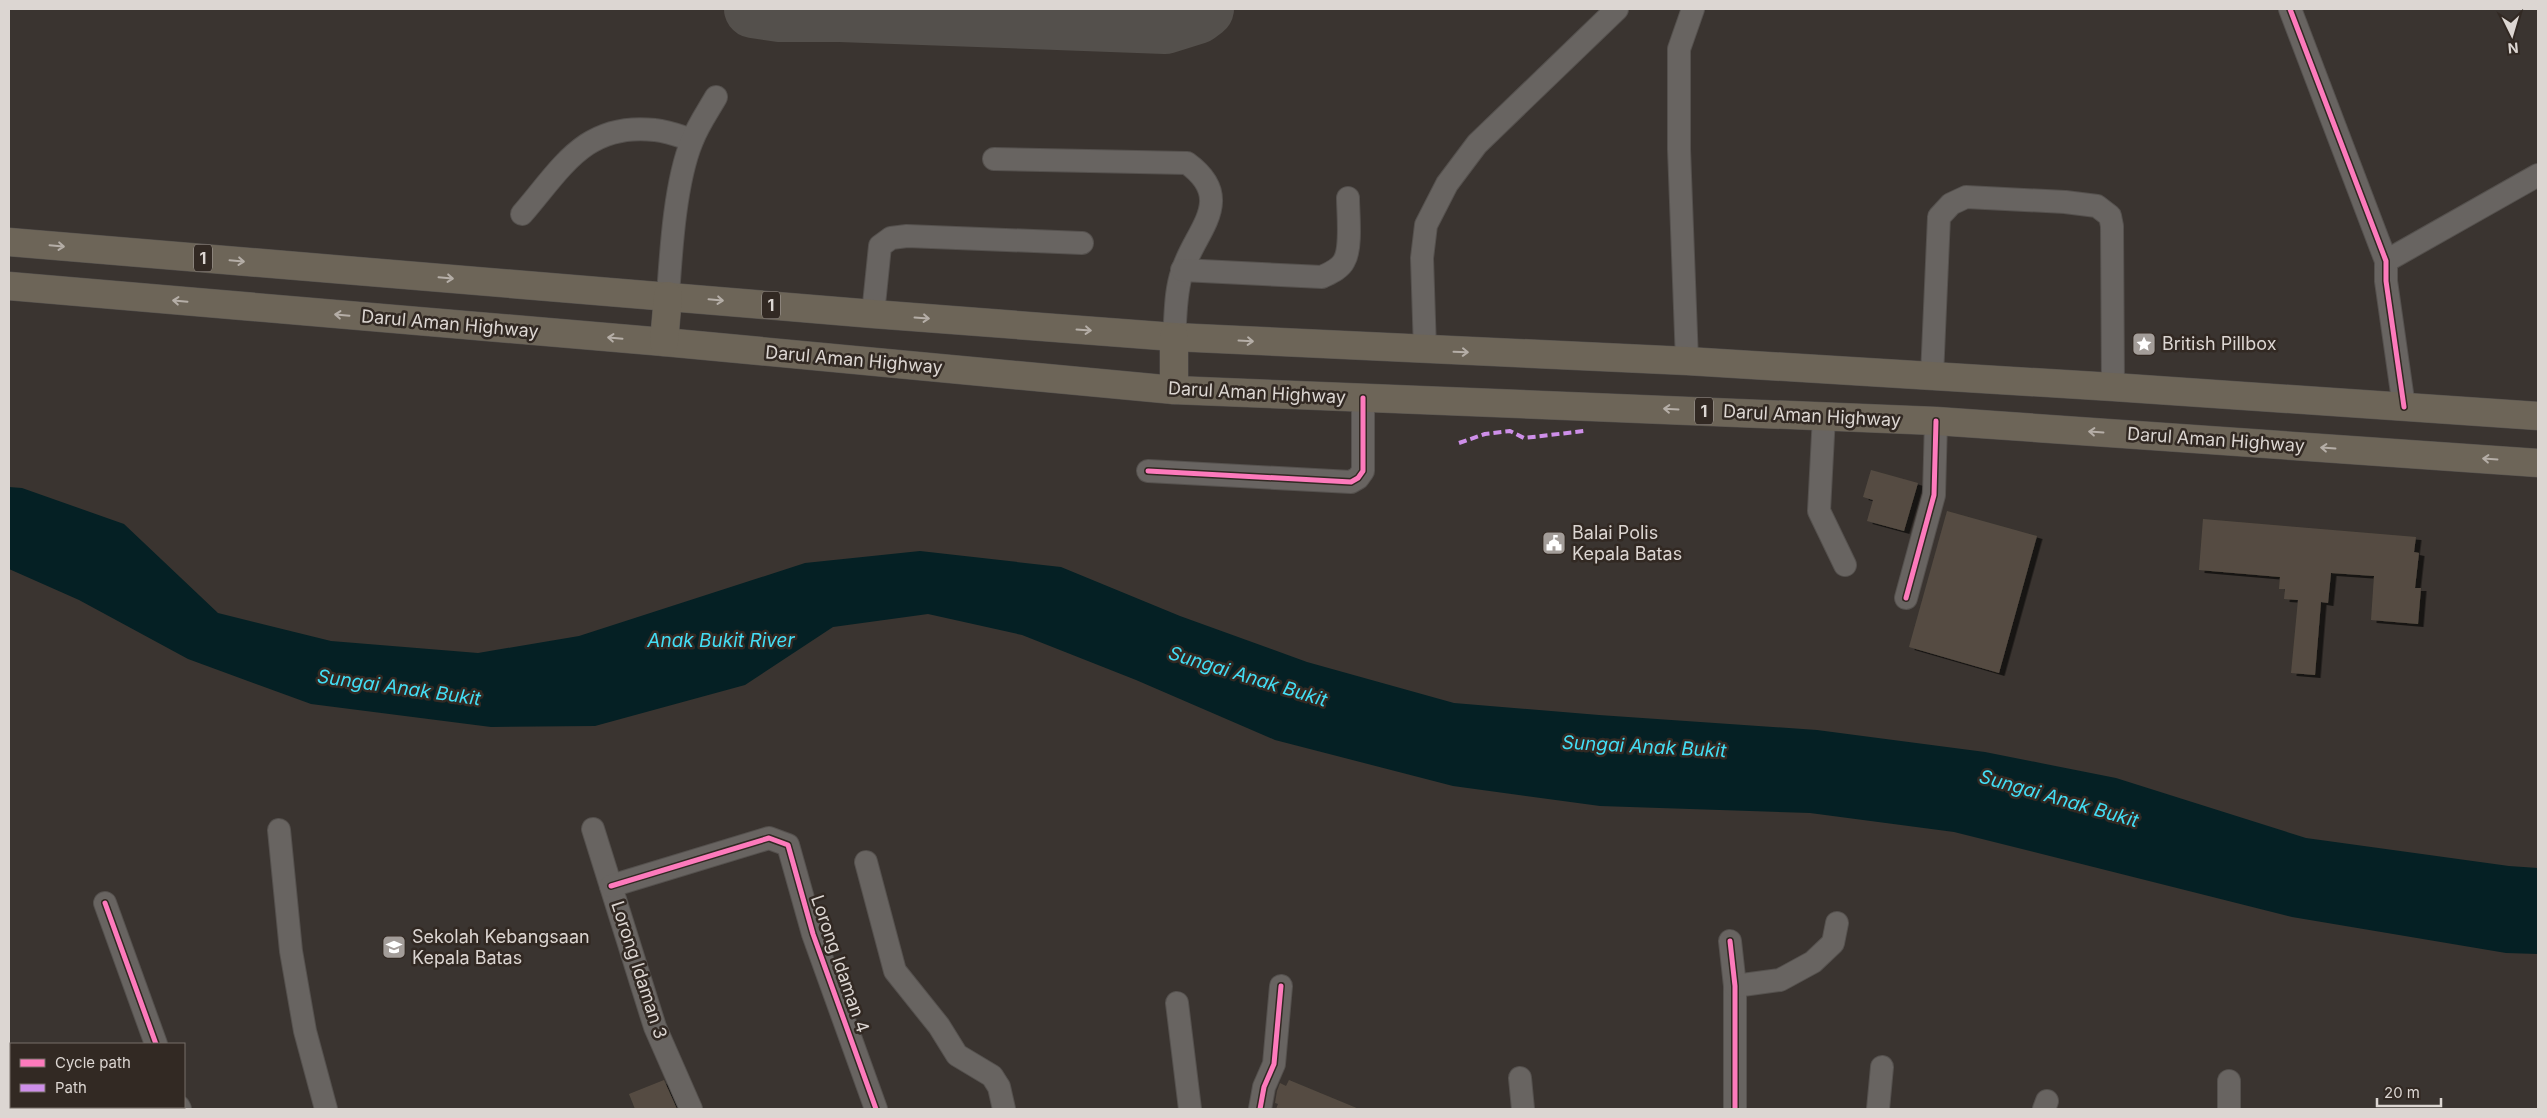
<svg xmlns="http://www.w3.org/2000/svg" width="2547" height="1118" font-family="Inter,sans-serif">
<defs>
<filter id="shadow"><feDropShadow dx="5.5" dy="3" stdDeviation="0" flood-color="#0009"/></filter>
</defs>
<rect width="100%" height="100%" fill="#3a3430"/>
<polygon fill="#052024" points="9,487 22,488 124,524 218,613 331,641 478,653 579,636 805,563 920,551 1061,567 1180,616 1307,662 1454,703 1599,715 1817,730 1985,752 2116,778 2306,838 2509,866 2538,868 2538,954 2506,953 2292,917 1954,832 1810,813 1600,806 1453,786 1275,740 1136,680 1022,635 928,614 833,627 745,685 595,726 491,727 311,704 188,659 79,600 9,569"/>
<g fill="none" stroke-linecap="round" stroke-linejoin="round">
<polyline stroke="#54504c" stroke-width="58" points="753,9 780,13 840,13 1165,25 1197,15 1205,9"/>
</g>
<g fill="#554c42" filter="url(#shadow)">
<polygon points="1871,470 1918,483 1904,531 1867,521 1873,500 1863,497"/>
<polygon points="1947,511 2037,536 1999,673 1909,647"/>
<polygon points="2203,519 2416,537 2414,552 2419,553 2415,588 2421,588 2418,624 2371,620 2374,576 2331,573 2328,603 2321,602 2315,675 2291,673 2298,600 2284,599 2285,589 2279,589 2280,577 2199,570"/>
<polygon points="664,1080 677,1109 635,1109 629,1094"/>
<polygon points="1289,1080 1359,1109 1276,1109 1278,1104 1275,1103 1277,1091 1280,1083 1286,1086"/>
</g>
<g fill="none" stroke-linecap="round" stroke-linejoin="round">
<g stroke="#55514e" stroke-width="24">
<g id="minor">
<polyline points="2290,9 2386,261 2386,281 2404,407"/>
<path d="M994,159l193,4c51,37 7,68 -5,109 -7,21 -6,43 -8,65"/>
<path d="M522,214c40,-46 63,-92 133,-84 12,1 25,6 37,10"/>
<polyline points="2386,261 2538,175"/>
<path d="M1182,270l140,7c8,-4 18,-8 22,-16 8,-13 4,-48 4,-63"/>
<path d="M668,296c3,-45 7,-114 24,-155 6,-16 16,-30 24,-44"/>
<polyline points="873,314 880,246 891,238 907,236 1082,243"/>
<polyline points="1425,350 1422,258 1426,225 1447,184 1477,144 1617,9"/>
<polyline points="1687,361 1679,149 1679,49 1693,9"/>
<polyline points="1932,376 1939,217 1951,204 1966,197 2065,202 2097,206 2110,216 2112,226 2113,387"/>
<polyline points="1824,416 1819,511 1845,565"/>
<polyline points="1148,471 1351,482 1358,478 1363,471 1363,398"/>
<polyline points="1906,598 1934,495 1936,421"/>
<polyline points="593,829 655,1027 691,1109"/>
<polyline points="279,830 291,951 305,1031 326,1109"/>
<polyline points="866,862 895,971 939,1026 957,1055 992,1076 999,1087 1004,1109"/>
<polyline points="611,886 769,838 788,845 813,934 876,1109"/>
<polyline points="105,903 156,1044"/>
<polyline points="1730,941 1735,986 1735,1109"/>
<polyline points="1735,986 1780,980 1813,962 1833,943 1837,923"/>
<polyline points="1177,1003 1190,1109"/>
<polyline points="1520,1078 1523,1109"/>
<polyline points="2229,1081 2229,1109"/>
<polyline points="179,1107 180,1109"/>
<polyline points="1260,1109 1264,1087 1274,1064 1281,986"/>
<polyline points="1878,1109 1882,1067"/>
<polyline points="2044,1109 2047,1101"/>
</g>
</g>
<g stroke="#55514e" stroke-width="29">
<g id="highway">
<polyline points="9,242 873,314 1174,337 1687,361 2113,387 2538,416"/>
<polyline points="9,286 664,342 1174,390 1936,421 2538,463"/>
<polyline points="1174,337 1174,390"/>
<polyline points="664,342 668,296"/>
</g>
</g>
<use href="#minor" stroke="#686461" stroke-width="22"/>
<use href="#highway" stroke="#6d6558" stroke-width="28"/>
<polyline stroke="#ce8fe9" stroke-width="4" stroke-dasharray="8 4" stroke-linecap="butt" points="1459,443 1485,434 1510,431 1524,438 1584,431"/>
<g stroke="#322923" stroke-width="8">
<g id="cycleway">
<polyline points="2290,9 2386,261 2386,281 2404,407"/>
<polyline points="1148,471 1351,482 1358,478 1363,471 1363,398"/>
<polyline points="1906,598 1934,495 1936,421"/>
<polyline points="611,886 769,838 788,845 813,934 876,1109"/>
<polyline points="105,903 156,1044"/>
<polyline points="1730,941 1735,986 1735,1109"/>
<polyline points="1260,1109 1264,1087 1274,1064 1281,986"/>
</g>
</g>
<use href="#cycleway" stroke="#fd7abc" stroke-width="5"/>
</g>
<defs><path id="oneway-shaft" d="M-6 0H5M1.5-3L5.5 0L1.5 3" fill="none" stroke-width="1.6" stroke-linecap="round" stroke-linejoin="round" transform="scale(1.25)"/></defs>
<g stroke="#b5aea7">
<use href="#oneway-shaft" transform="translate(57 246) rotate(5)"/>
<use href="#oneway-shaft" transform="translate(237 261) rotate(5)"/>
<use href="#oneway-shaft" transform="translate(446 278) rotate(5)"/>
<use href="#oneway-shaft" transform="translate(716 300) rotate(5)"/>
<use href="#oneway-shaft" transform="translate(180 301) rotate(-175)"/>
<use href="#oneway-shaft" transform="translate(342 315) rotate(-175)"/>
<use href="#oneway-shaft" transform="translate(922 318) rotate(4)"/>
<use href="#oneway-shaft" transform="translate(1084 330) rotate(4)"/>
<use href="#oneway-shaft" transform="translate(615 338) rotate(-175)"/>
<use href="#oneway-shaft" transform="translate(1246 341) rotate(3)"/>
<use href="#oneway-shaft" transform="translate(1461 352) rotate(2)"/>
<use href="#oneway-shaft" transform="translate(1671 409) rotate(-177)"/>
<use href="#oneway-shaft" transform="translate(2096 432) rotate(-176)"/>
<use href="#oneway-shaft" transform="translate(2328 448) rotate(-176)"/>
<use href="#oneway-shaft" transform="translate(2490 459) rotate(-176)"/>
</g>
<defs>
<g id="sight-square" transform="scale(1.25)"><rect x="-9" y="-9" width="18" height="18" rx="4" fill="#a39d99" stroke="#322923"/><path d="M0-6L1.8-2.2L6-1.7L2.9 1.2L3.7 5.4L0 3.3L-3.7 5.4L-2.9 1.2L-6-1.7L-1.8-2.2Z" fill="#fff"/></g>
<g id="civic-square" transform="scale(1.25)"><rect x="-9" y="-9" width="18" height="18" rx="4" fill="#a39d99" stroke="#322923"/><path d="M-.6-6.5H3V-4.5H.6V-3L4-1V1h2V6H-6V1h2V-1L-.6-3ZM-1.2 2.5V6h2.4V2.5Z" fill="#fff"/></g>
<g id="school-square" transform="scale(1.25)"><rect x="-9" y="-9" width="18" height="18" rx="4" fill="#a39d99" stroke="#322923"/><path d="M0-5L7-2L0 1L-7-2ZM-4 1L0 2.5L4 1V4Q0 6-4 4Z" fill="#fff"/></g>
</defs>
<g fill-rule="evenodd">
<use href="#sight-square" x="2144" y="344"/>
<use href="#civic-square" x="1554" y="543"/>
<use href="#school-square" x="394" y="947"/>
</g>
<g text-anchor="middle" stroke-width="5" stroke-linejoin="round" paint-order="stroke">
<g fill="#322923" stroke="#a9a29e" stroke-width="1">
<rect x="194" y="244.5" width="18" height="27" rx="4"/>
<rect x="762" y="291.5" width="18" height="27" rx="4"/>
<rect x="1695" y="397.5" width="18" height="27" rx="4"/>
</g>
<g font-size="16" font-weight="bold" fill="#dcd6d2">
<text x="203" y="264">1</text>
<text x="771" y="311">1</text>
<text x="1704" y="417">1</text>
</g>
<g font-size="18" fill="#dcd6d2" stroke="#322923">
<text transform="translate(450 324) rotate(5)" y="6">Darul Aman Highway</text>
<text transform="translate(854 360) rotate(5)" y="6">Darul Aman Highway</text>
<text transform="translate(1257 393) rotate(3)" y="6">Darul Aman Highway</text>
<text transform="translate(1812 416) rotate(3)" y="6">Darul Aman Highway</text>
<text transform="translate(2216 440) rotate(4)" y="6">Darul Aman Highway</text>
<text transform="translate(840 964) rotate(71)" y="6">Lorong Idaman 4</text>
<text transform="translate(639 970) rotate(72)" y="6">Lorong Idaman 3</text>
</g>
<g font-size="18" fill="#dcd6d2" stroke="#322923" text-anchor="start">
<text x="2162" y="350">British Pillbox</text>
<text x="1572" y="539">Balai Polis<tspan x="1572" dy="21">Kepala Batas</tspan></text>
<text x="412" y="943">Sekolah Kebangsaan<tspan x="412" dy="21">Kepala Batas</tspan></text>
</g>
<g font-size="19" font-style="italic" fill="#43def5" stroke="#322923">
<text x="721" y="647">Anak Bukit River</text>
<text transform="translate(1248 676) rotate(17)" y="7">Sungai Anak Bukit</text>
<text transform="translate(399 687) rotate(8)" y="7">Sungai Anak Bukit</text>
<text transform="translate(1644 746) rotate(3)" y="7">Sungai Anak Bukit</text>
<text transform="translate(2059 798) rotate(16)" y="7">Sungai Anak Bukit</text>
</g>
</g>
<rect width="2547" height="1118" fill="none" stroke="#dcd6d2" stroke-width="20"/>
<rect x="10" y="1043" width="175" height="65" fill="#322923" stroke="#766e69"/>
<rect x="20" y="1059" width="25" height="8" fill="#fd7abc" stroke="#766e69"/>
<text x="55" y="1068" font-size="15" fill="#dcd6d2">Cycle path</text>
<rect x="20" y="1084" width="25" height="8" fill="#ce8fe9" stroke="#766e69"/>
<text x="55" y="1093" font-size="15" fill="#dcd6d2">Path</text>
<g transform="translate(2512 35) rotate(175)" stroke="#322923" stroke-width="4" paint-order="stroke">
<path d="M0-4L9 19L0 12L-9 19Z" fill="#dcd6d2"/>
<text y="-8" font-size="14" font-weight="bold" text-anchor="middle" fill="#dcd6d2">N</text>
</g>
<path d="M2377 1098v8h64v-8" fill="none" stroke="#dcd6d2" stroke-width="2.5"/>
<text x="2384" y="1098" font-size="15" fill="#dcd6d2" stroke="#322923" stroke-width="4" paint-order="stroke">20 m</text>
</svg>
